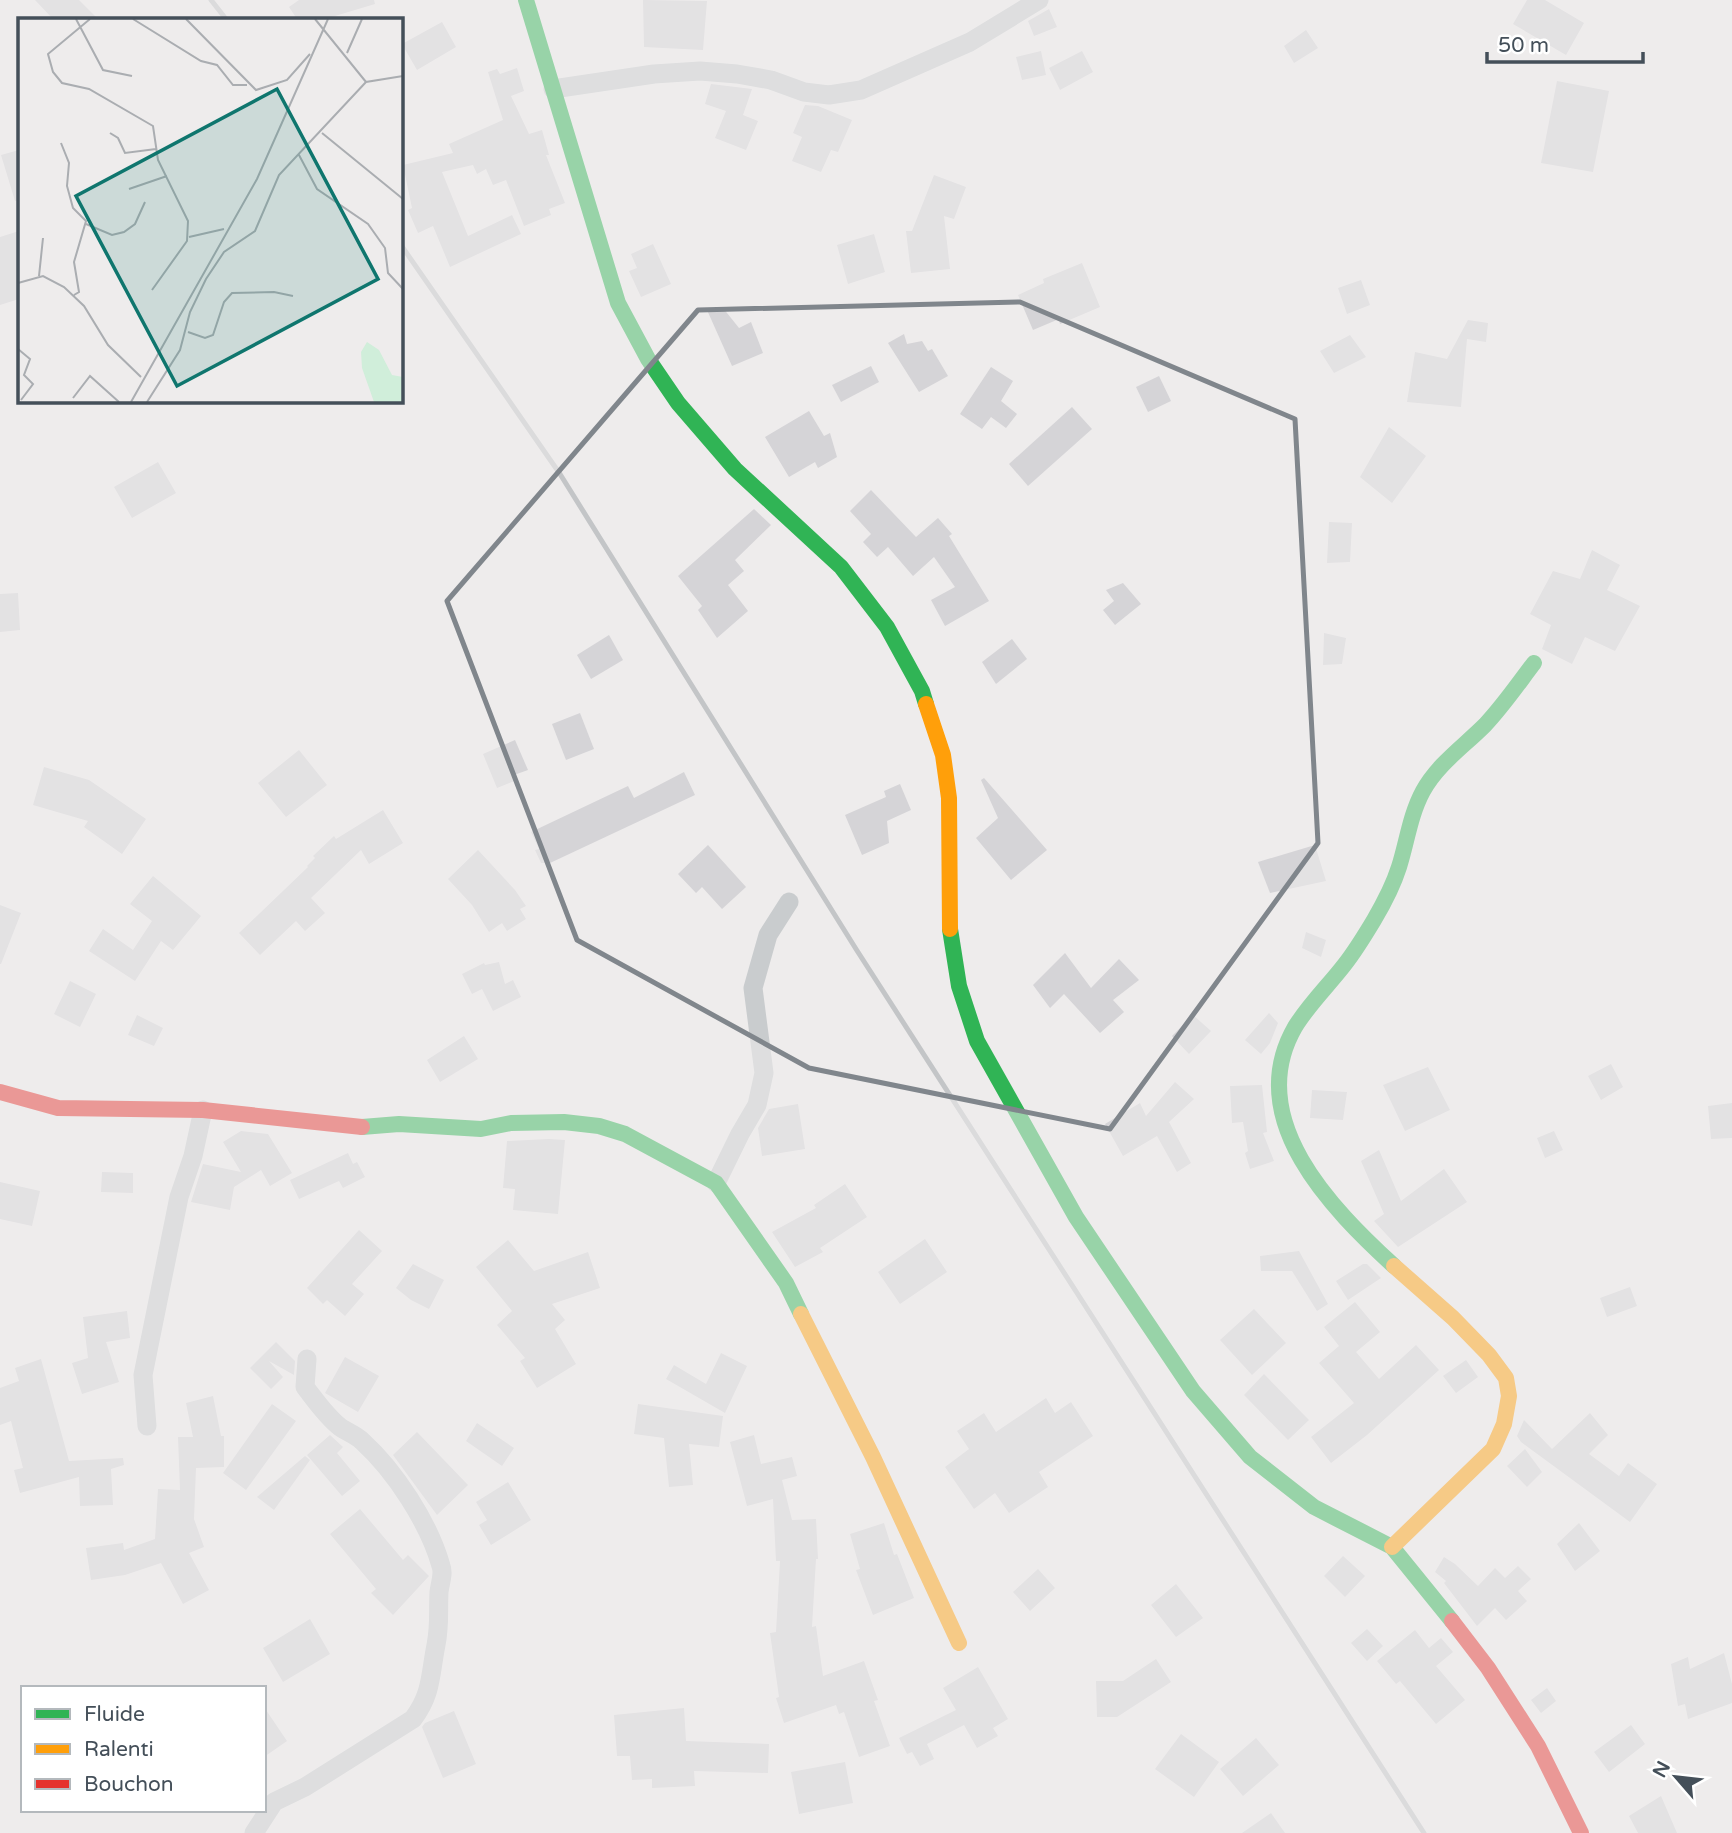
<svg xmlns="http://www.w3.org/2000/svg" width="1732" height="1833" font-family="'Varela Round',sans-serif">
<rect width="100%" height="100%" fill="#eeecec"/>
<g fill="#d5d4d7">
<polygon points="35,0 79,0 98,19 53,19"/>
<polygon points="299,0 374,0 375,4 325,19 297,19 289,7"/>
<polygon points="643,0 707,1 703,50 644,47"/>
<polygon points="1527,0 1545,0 1584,23 1566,55 1513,24"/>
<polygon points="1049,9 1057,27 1034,36 1028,21"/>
<polygon points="442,22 456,47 417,70 402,44"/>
<polygon points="1306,30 1318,48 1294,63 1284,46"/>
<polygon points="1041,51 1046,75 1022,80 1016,57"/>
<polygon points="1082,51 1093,72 1060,90 1049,68"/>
<polygon points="517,68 524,91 511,96 529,134 542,130 549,155 546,155 565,203 549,209 551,215 524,226 506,180 493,185 486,169 477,174 473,165 442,172 468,236 512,215 521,234 450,267 433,226 418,233 408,210 412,208 403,165 453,153 449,144 503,120 488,72 497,69 500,74"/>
<polygon points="1557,81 1609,91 1593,172 1541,163"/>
<polygon points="711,84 752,89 743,115 758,121 746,150 715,138 726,111 705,104"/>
<polygon points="805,105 818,106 852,120 838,152 831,150 821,172 792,161 802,137 793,133"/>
<polygon points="19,150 19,200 15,201 1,155"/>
<polygon points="934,175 966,187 954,219 944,216 950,269 911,273 906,231 912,231"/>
<polygon points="19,231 19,299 0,305 0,237"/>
<polygon points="874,234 885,272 848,284 837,245"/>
<polygon points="653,244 671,284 641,297 629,271 637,268 631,254"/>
<polygon points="1082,263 1100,307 1060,324 1059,319 1033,330 1018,295 1044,283 1043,279"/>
<polygon points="1361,280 1370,305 1347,314 1338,288"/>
<polygon points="723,308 739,328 751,322 763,353 732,366 707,310"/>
<polygon points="1469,318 1468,320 1488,323 1486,342 1467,339 1461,407 1407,402 1415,352 1447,359"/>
<polygon points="904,334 907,344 922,341 928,351 932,349 948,376 919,392 888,343"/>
<polygon points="1350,335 1366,357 1334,373 1320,351"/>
<polygon points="871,366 879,382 841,402 832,385"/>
<polygon points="991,367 1013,381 1001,401 1017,414 1006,428 991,417 982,429 960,414"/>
<polygon points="1159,376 1171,401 1148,412 1136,387"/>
<polygon points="1072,407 1092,429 1028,486 1009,464"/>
<polygon points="809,411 824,436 830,433 837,457 818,468 815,462 789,477 765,437"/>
<polygon points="1389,427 1426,456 1392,503 1360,477"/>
<polygon points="158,462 176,493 132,518 114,487"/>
<polygon points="871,490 916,537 938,518 952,534 949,536 989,601 945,626 931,600 955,587 934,557 913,576 888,547 877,557 863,542 871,534 850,511"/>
<polygon points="754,509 771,525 735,560 744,571 728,585 748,611 717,638 698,610 702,606 678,576"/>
<polygon points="1329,522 1352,523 1350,562 1327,563"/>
<polygon points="1592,550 1620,565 1607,590 1640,606 1615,651 1585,637 1572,664 1542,649 1551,625 1530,614 1553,571 1580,579"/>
<polygon points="1123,583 1141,604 1115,625 1103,610 1114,601 1106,590"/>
<polygon points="18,593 20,630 0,632 0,594"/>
<polygon points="1324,633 1346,638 1342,664 1323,665"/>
<polygon points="609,635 623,660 591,679 577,655"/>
<polygon points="1012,639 1027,659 996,684 982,662"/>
<polygon points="580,713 594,749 566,760 552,724"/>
<polygon points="515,740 528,770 514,775 517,780 497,788 483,754"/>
<polygon points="299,750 327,785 286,817 258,783"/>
<polygon points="44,767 89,780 146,819 122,854 84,827 88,821 33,805"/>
<polygon points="684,772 695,795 550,863 541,863 535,850 539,849 531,832 628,786 634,798"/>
<polygon points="984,778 1047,850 1011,880 976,838 998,818 981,780"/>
<polygon points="900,784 911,810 887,821 889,843 862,855 845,815 886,797 884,791"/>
<polygon points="383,810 403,843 369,864 361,850 311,898 325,913 305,931 296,921 260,955 239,933 308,867 307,866 315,858 313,856 334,836 336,839"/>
<polygon points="708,845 746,887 722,909 702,887 696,893 678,874"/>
<polygon points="1315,845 1326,881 1270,893 1258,862"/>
<polygon points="478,850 515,890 526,906 520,909 526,919 507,931 502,923 489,932 472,905 448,879"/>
<polygon points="153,876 201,916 173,950 161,941 135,981 89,951 103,929 133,950 152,921 130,904"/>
<polygon points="0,905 21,913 1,964 0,964"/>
<polygon points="1306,932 1326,940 1321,957 1302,948"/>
<polygon points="1065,953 1091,988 1119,959 1139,980 1113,1000 1124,1012 1100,1033 1064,994 1050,1008 1033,985"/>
<polygon points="499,962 505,984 513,980 521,997 493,1011 482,989 472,994 462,974 484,963 485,965"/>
<polygon points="70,981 96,994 80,1027 54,1014"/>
<polygon points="1269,1013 1278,1023 1270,1043 1261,1054 1245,1040"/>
<polygon points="137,1015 163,1028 154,1046 128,1035"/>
<polygon points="1193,1015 1211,1031 1189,1054 1172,1036"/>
<polygon points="464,1036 478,1059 440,1082 427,1060"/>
<polygon points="1611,1064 1623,1087 1601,1100 1588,1076"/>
<polygon points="1428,1067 1450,1110 1405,1131 1383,1085"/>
<polygon points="1175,1082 1194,1099 1169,1122 1191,1163 1177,1172 1157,1136 1123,1156 1105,1124 1140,1103 1146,1116"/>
<polygon points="1262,1085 1267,1132 1263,1133 1274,1161 1250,1169 1245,1153 1248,1151 1243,1122 1232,1123 1230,1086"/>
<polygon points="1312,1090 1347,1092 1343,1120 1310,1118"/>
<polygon points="1732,1103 1732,1138 1711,1139 1708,1106"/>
<polygon points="798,1104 805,1149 762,1156 758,1128 769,1109"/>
<polygon points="241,1131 268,1134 292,1173 270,1186 261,1170 234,1187 230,1210 191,1202 203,1164 241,1172 223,1142"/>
<polygon points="1554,1131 1563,1150 1545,1158 1537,1138"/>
<polygon points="549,1139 565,1140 558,1214 513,1210 515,1189 503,1188 507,1141"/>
<polygon points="1379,1150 1401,1201 1444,1169 1467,1202 1398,1247 1374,1221 1384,1214 1361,1161"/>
<polygon points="348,1153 353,1164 357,1162 365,1177 343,1188 339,1181 299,1199 290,1180"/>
<polygon points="102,1172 133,1173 133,1193 101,1192"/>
<polygon points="0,1182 40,1191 32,1226 0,1219"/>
<polygon points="845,1184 867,1217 820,1248 823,1252 795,1267 772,1232 816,1208 814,1205"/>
<polygon points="359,1230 382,1251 352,1284 364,1294 345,1316 327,1300 323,1304 307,1288"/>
<polygon points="925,1239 947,1272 900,1304 878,1272"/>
<polygon points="508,1240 534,1271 588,1252 600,1288 552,1304 565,1320 555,1329 576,1364 537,1388 520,1361 525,1358 497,1325 512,1311 476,1267"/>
<polygon points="1299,1251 1328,1304 1317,1311 1292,1271 1261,1271 1260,1256"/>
<polygon points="413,1264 444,1280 429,1309 411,1300 396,1288"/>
<polygon points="1363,1264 1367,1264 1381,1278 1348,1300 1336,1281"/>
<polygon points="1630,1287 1637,1306 1607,1317 1600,1298"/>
<polygon points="1355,1302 1380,1332 1356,1352 1379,1379 1416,1345 1439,1370 1367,1435 1331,1463 1311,1437 1354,1403 1319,1363 1339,1346 1324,1327"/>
<polygon points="1254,1309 1286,1343 1252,1375 1220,1340"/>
<polygon points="127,1311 130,1338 106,1342 119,1382 82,1394 72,1363 88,1358 83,1317"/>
<polygon points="276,1342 295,1361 294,1375 269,1361 283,1377 271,1389 250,1368"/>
<polygon points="721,1353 747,1366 725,1413 666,1379 674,1365 706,1384"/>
<polygon points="345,1357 379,1376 358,1412 325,1393"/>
<polygon points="41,1359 69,1461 123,1458 124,1465 111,1469 113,1505 80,1506 79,1477 20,1493 14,1470 23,1468 11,1421 0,1425 0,1388 19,1381 15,1368"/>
<polygon points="1466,1360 1478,1377 1456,1393 1443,1376"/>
<polygon points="1264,1374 1309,1420 1288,1440 1244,1395"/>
<polygon points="213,1396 221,1436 224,1436 224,1467 196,1468 194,1519 204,1547 189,1553 209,1590 183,1604 161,1563 125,1575 91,1580 86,1548 123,1543 124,1550 155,1539 158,1489 180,1490 178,1437 193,1437 186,1403"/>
<polygon points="1046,1398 1055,1413 1071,1402 1093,1436 1039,1472 1048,1487 1009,1513 995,1493 974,1509 945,1467 969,1449 957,1431 984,1413 996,1432"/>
<polygon points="272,1404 296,1421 246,1490 223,1473"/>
<polygon points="638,1404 723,1416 719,1447 689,1444 693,1485 669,1487 664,1438 634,1434"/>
<polygon points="1590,1413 1608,1435 1589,1454 1619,1476 1628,1463 1657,1484 1630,1522 1521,1442 1517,1436 1524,1420 1552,1449"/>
<polygon points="477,1423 514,1448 502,1466 466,1441"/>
<polygon points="417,1432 468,1485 437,1515 393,1455"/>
<polygon points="330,1435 343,1447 337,1453 360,1481 342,1496 307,1455"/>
<polygon points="754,1435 761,1464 792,1457 797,1476 782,1480 792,1520 816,1519 818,1559 816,1559 812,1627 816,1626 823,1676 864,1661 878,1700 874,1701 890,1746 859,1757 844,1712 839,1714 836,1705 784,1723 776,1698 779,1697 770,1633 776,1632 780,1561 776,1561 773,1499 747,1506 730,1442"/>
<polygon points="1525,1449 1542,1472 1527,1487 1507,1466"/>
<polygon points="305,1456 310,1460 274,1510 257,1497"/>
<polygon points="508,1482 531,1520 491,1545 479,1525 487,1520 476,1502"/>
<polygon points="360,1509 403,1560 408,1555 429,1576 393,1615 371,1593 376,1589 330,1534"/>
<polygon points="884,1523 894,1555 897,1554 914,1598 873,1615 856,1570 860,1569 850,1534"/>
<polygon points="1579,1523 1600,1551 1575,1571 1557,1544"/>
<polygon points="1343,1556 1365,1576 1345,1597 1324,1576"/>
<polygon points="1444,1557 1455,1564 1478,1586 1495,1568 1505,1578 1518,1566 1531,1579 1518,1591 1527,1601 1506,1620 1495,1608 1477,1626 1444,1583 1446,1581 1435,1572"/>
<polygon points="1038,1569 1055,1588 1030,1611 1013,1592"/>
<polygon points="1176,1584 1203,1618 1176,1637 1151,1605"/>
<polygon points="310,1619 330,1654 283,1682 263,1648"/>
<polygon points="1367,1629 1383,1646 1367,1661 1351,1643"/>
<polygon points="1415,1630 1429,1648 1441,1638 1453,1652 1436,1666 1465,1700 1436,1724 1400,1681 1396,1684 1377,1661"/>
<polygon points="1724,1653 1732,1684 1732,1703 1688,1719 1685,1704 1678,1706 1671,1664 1688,1657 1690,1669"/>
<polygon points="1156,1659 1171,1682 1117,1717 1097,1717 1096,1681 1123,1681"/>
<polygon points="978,1667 1008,1719 993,1728 998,1736 977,1748 964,1725 927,1744 934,1759 920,1766 912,1752 907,1754 899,1738 956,1710 943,1688"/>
<polygon points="1547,1688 1556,1701 1541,1713 1531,1700"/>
<polygon points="264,1707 287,1741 264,1757"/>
<polygon points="684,1708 686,1741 769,1744 768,1773 694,1771 695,1786 652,1788 652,1779 632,1780 630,1756 617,1756 614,1715"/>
<polygon points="454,1711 476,1764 443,1778 422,1727 425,1723"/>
<polygon points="1631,1725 1645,1744 1609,1772 1594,1752"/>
<polygon points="1181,1734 1219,1762 1194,1797 1155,1769"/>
<polygon points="1256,1738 1279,1765 1243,1796 1220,1769"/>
<polygon points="845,1762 853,1803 799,1814 791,1772"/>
<polygon points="1661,1796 1677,1833 1638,1833 1629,1816"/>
<polygon points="1271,1813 1285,1833 1242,1833"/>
</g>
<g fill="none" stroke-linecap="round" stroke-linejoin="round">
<g stroke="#c9ccce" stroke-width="19">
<polyline points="553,89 654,74 700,71 737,74 771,80 804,92 829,95 861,90 970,42 1039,0"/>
<polyline points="716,1183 740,1134 757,1105 764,1073 753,988 768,935 789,902"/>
<polyline points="147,1426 143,1375 179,1197 193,1156 203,1110"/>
<path d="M254,1833l20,-31 31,-15 108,-68c19,-25 17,-44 23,-74 4,-20 2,-34 3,-53 1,-9 5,-18 2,-26 -12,-43 -46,-95 -79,-125 -6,-6 -15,-9 -22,-14 -14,-11 -24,-26 -35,-40l2,-28"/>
</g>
<g stroke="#30b455" stroke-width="16">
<polyline points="526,0 618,303 648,359 678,403 735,469 841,567 887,627 922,691 926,704"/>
<polyline points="950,929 959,986 977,1041 1076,1217 1193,1391 1250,1457 1314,1507 1392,1547 1452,1621"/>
<polyline points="362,1127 399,1124 481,1129 511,1123 564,1122 599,1126 625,1134 716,1183 786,1283 801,1314"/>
<path d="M1394,1266c-62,-57 -152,-147 -99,-239 14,-23 34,-42 50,-63 11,-14 20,-29 29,-44 10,-17 19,-34 25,-53 8,-25 11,-52 24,-76 15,-27 40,-44 62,-66 18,-19 33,-41 49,-62"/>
</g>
<g stroke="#ff9f0a" stroke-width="16">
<polyline points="926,704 943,755 949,798 950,929"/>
<polyline points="801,1314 873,1457 959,1643"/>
<polyline points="1392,1547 1493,1449 1504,1424 1509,1396 1506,1378 1489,1355 1453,1318 1394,1266"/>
</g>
<g stroke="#e5322d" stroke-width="16">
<polyline points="0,1092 58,1108 203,1110 362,1127"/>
<polyline points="1452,1621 1488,1668 1538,1746 1581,1833"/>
</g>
<g stroke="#c3c5c7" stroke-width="5">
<polyline points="211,0 226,19"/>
<polyline points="401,245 560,474 856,949 1424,1833"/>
</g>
</g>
<path d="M0 0H1732V1833H0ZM1020,302l275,117 23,424 -208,286 -301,-61 -232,-128 -130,-339 251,-291z" fill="#eeecec" fill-opacity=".55" fill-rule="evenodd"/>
<path fill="none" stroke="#80868c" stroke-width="5" stroke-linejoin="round" d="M1020,302l275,117 23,424 -208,286 -301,-61 -232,-128 -130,-339 251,-291z"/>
<g transform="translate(18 18)">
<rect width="385" height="385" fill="#eeecec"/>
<path d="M349,324l12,8 13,25 11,2v25h-29l-12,-34 -1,-16z" fill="#d0eeda"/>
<path fill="none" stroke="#aaadb1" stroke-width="2" d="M58,1l27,51 29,6M72,1l-42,35 5,18 9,11 27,6 64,37 5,34 30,61 -1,20 -35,49M115,1l68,42 16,4 16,20h14M168,1l70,71 31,-10 23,-26M297,1l51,63M329,35l15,-34M92,115l8,5 7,15 31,-4M304,115l81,66M43,125l8,20 -2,23 6,22 13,13 -12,41 5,30 -5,3M281,137l18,34 51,35 17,24 3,25 15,16M111,171l38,-13M68,206l26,11 12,-3 11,-8 10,-22M171,219l35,-8M21,258l4,-38M0,265l25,-7 21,11 20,19 24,39 33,32M170,314l17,6 8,-3 11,-33 8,-9 42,-1 19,4M0,331l12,10 -6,16 9,9 -12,16M55,380l17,-22 29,26M113,384l126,-223 71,-160M129,384l33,-52 10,-38 16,-33 18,-27 31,-21 24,-56 87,-93 37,-6"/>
<path fill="#0f766e" fill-opacity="0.15" stroke="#0f766e" stroke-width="3.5" d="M259,71l101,190 -201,107 -101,-190z"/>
<rect width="385" height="385" fill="none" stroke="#444f59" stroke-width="3.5"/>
</g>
<rect x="21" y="1686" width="245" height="126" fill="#ffffff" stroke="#b4b9bd" stroke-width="2"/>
<rect x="35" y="1709" width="35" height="10" fill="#30b455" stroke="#b4b9bd" stroke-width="2"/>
<text x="84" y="1721" font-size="21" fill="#444f59">Fluide</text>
<rect x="35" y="1744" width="35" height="10" fill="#ff9f0a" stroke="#b4b9bd" stroke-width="2"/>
<text x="84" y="1756" font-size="21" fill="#444f59">Ralenti</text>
<rect x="35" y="1779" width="35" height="10" fill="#e5322d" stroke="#b4b9bd" stroke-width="2"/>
<text x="84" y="1791" font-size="21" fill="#444f59">Bouchon</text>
<g transform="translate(1676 1777) rotate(298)" stroke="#ffffff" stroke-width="5" paint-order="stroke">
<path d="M0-5L12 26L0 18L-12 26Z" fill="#444f59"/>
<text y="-10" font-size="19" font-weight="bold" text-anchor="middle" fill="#444f59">N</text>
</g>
<path d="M1487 52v10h156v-10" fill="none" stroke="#444f59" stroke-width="3.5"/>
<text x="1498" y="52" font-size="21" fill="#444f59" stroke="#ffffff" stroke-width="5" paint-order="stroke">50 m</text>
</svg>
